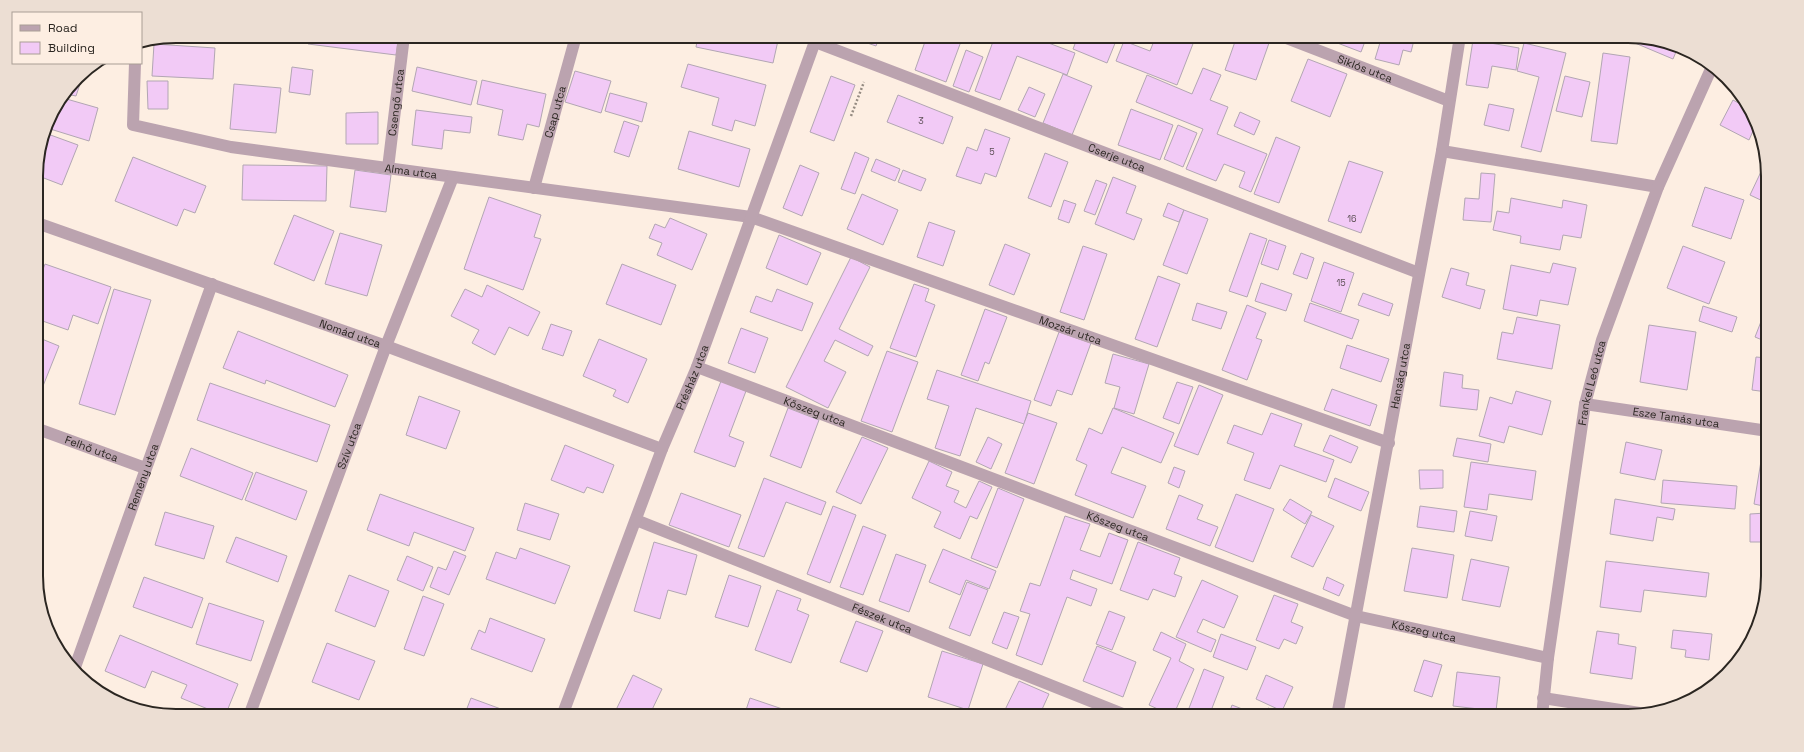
<svg xmlns="http://www.w3.org/2000/svg" width="1804" height="752" font-family="'Space Grotesk',sans-serif">
<rect width="100%" height="100%" fill="#fdeee2"/>
<g fill="#f2caf6" stroke="#b2a6b3">
<polygon points="309,36 399,36 396,55 308,44"/>
<polygon points="698,36 779,36 773,63 696,47"/>
<polygon points="847,36 880,36 876,46"/>
<polygon points="927,36 963,36 946,82 915,70"/>
<polygon points="995,36 1030,36 1075,53 1067,75 1017,56 1000,100 975,91"/>
<polygon points="1078,36 1118,36 1107,63 1073,49"/>
<polygon points="1156,36 1196,36 1177,85 1116,61 1124,41 1150,51"/>
<polygon points="1237,36 1249,36 1269,43 1256,80 1225,70"/>
<polygon points="1319,36 1367,36 1361,52"/>
<polygon points="1382,36 1415,36 1411,52 1403,50 1399,65 1375,59"/>
<polygon points="1566,36 1604,36 1603,43 1565,38"/>
<polygon points="1637,38 1673,44 1678,47 1673,59 1635,43"/>
<polygon points="1473,40 1519,48 1516,70 1492,66 1488,88 1466,85"/>
<polygon points="1524,43 1566,53 1541,152 1521,147 1539,77 1517,71"/>
<polygon points="154,44 215,48 213,79 152,76"/>
<polygon points="966,50 983,57 969,92 953,86"/>
<polygon points="1603,53 1630,57 1617,144 1591,141"/>
<polygon points="1308,59 1347,74 1330,117 1291,101"/>
<polygon points="688,64 766,85 755,126 735,120 732,131 712,125 719,98 681,87"/>
<polygon points="292,67 313,70 310,95 289,92"/>
<polygon points="417,67 477,81 471,105 412,91"/>
<polygon points="1203,68 1221,75 1210,100 1228,107 1217,134 1267,154 1251,192 1239,187 1245,172 1224,164 1216,181 1186,169 1203,129 1136,102 1147,75 1192,94"/>
<polygon points="575,71 611,81 601,113 565,102"/>
<polygon points="1063,74 1092,86 1072,135 1043,123"/>
<polygon points="831,76 855,85 834,141 810,132"/>
<polygon points="1565,76 1590,82 1582,117 1556,111"/>
<polygon points="79,77 82,78 76,96 66,94"/>
<polygon points="482,80 546,94 539,127 527,124 523,140 498,135 503,110 477,104"/>
<polygon points="147,81 168,81 168,109 148,109"/>
<polygon points="234,84 281,88 276,133 230,129"/>
<polygon points="1029,87 1045,94 1035,117 1018,110"/>
<polygon points="610,93 647,103 642,122 605,111"/>
<polygon points="898,95 953,117 943,144 887,122"/>
<polygon points="63,98 98,108 89,141 47,128 50,114"/>
<polygon points="1733,100 1748,108 1757,122 1749,140 1720,125"/>
<polygon points="1489,104 1514,109 1509,131 1484,125"/>
<polygon points="1131,109 1173,125 1160,160 1118,145"/>
<polygon points="416,110 472,117 470,133 444,130 442,149 412,145"/>
<polygon points="378,112 378,144 346,144 346,113"/>
<polygon points="1240,112 1260,121 1254,135 1234,126"/>
<polygon points="624,121 639,126 629,157 614,152"/>
<polygon points="1178,125 1197,133 1183,167 1164,159"/>
<polygon points="985,129 1010,138 996,177 985,173 981,184 956,176 967,147 977,151"/>
<polygon points="689,131 750,149 739,187 678,169"/>
<polygon points="45,133 78,145 62,185 36,175 36,167"/>
<polygon points="1276,137 1300,147 1279,203 1254,194"/>
<polygon points="855,152 869,158 855,194 841,189"/>
<polygon points="1045,153 1068,162 1051,207 1028,198"/>
<polygon points="133,157 206,186 195,213 184,209 177,226 115,201"/>
<polygon points="876,159 900,169 895,181 871,171"/>
<polygon points="1767,159 1767,203 1750,195"/>
<polygon points="1349,161 1383,172 1361,233 1328,221"/>
<polygon points="243,165 327,166 326,201 242,200"/>
<polygon points="800,165 819,173 802,216 783,208"/>
<polygon points="355,170 391,175 386,212 350,207"/>
<polygon points="903,170 926,179 921,191 898,182"/>
<polygon points="1481,173 1495,174 1491,222 1463,220 1465,198 1479,199"/>
<polygon points="1113,177 1136,186 1126,213 1142,219 1134,240 1095,224"/>
<polygon points="1096,180 1107,184 1095,215 1084,211"/>
<polygon points="1705,187 1744,200 1731,239 1692,226"/>
<polygon points="862,194 898,210 883,245 847,229"/>
<polygon points="489,197 541,215 534,237 541,239 523,290 464,269"/>
<polygon points="1511,198 1562,208 1563,200 1587,205 1581,238 1563,235 1560,250 1520,243 1521,236 1493,230 1497,211 1509,213"/>
<polygon points="1064,200 1076,204 1069,223 1058,219"/>
<polygon points="1168,203 1184,210 1179,222 1163,216"/>
<polygon points="1184,210 1208,219 1187,274 1163,265"/>
<polygon points="294,215 334,231 314,281 274,264"/>
<polygon points="670,218 707,234 692,270 657,255 662,243 649,238 655,224 665,228"/>
<polygon points="929,222 955,231 943,266 917,257"/>
<polygon points="340,233 382,245 367,296 325,284"/>
<polygon points="1250,233 1267,239 1247,297 1229,291"/>
<polygon points="779,235 821,253 807,285 766,268"/>
<polygon points="1269,240 1286,246 1278,270 1261,264"/>
<polygon points="1005,244 1030,254 1014,295 989,285"/>
<polygon points="1083,246 1107,254 1084,320 1060,312"/>
<polygon points="1683,246 1725,262 1709,304 1667,288"/>
<polygon points="1301,253 1314,258 1307,279 1293,274"/>
<polygon points="851,257 870,267 839,329 873,346 868,356 835,340 824,361 846,372 828,408 786,387"/>
<polygon points="1324,262 1354,273 1341,312 1311,301"/>
<polygon points="1553,263 1576,268 1568,305 1540,300 1537,316 1503,309 1511,265 1550,273"/>
<polygon points="45,264 111,287 98,324 73,315 68,330 37,319 37,285"/>
<polygon points="622,264 676,285 661,325 606,304"/>
<polygon points="1451,268 1469,273 1466,285 1485,290 1480,309 1442,297"/>
<polygon points="1158,276 1180,284 1157,347 1135,339"/>
<polygon points="1261,283 1292,294 1286,311 1255,301"/>
<polygon points="914,284 929,289 925,301 935,305 916,357 890,348"/>
<polygon points="487,285 540,312 528,336 509,327 495,355 472,343 479,330 451,316 465,289 482,297"/>
<polygon points="114,289 151,300 115,415 79,404"/>
<polygon points="777,289 813,303 802,331 750,312 756,296 772,302"/>
<polygon points="1363,293 1393,304 1389,316 1358,305"/>
<polygon points="1197,303 1227,312 1221,329 1192,320"/>
<polygon points="1310,303 1359,320 1352,339 1304,321"/>
<polygon points="1247,305 1266,313 1256,338 1262,340 1247,380 1222,370"/>
<polygon points="1703,306 1737,317 1732,332 1699,321"/>
<polygon points="1767,306 1767,342 1755,337"/>
<polygon points="985,309 1007,317 989,364 985,362 978,381 961,375"/>
<polygon points="1517,317 1560,325 1552,369 1497,359 1502,332 1513,334"/>
<polygon points="551,324 572,331 563,356 542,349"/>
<polygon points="1649,325 1696,332 1687,390 1640,382"/>
<polygon points="741,328 768,338 755,373 728,363"/>
<polygon points="238,331 348,375 335,407 266,380 265,384 223,368"/>
<polygon points="1059,332 1091,343 1072,395 1057,390 1051,406 1034,400"/>
<polygon points="37,337 59,346 41,391 38,389"/>
<polygon points="599,339 647,359 628,403 613,396 616,390 583,376"/>
<polygon points="1347,345 1389,359 1381,382 1340,368"/>
<polygon points="887,351 918,362 892,432 861,421"/>
<polygon points="1113,354 1149,364 1134,414 1114,408 1120,387 1105,383"/>
<polygon points="1756,357 1767,358 1767,392 1752,390"/>
<polygon points="937,370 1031,401 1024,424 976,408 960,456 935,448 949,406 927,399"/>
<polygon points="1444,372 1463,375 1462,388 1479,390 1477,410 1440,406"/>
<polygon points="721,381 746,391 729,436 744,442 735,467 694,452"/>
<polygon points="1177,382 1193,387 1179,424 1163,418"/>
<polygon points="210,383 330,425 317,462 197,420"/>
<polygon points="1199,385 1223,395 1198,455 1174,446"/>
<polygon points="1332,389 1377,405 1370,426 1324,410"/>
<polygon points="1516,391 1551,401 1542,435 1509,426 1504,443 1479,436 1490,397 1512,404"/>
<polygon points="419,396 460,411 446,449 406,435"/>
<polygon points="788,408 819,420 801,468 770,456"/>
<polygon points="1113,408 1174,433 1161,463 1122,447 1111,473 1146,486 1133,518 1075,495 1087,465 1076,460 1089,428 1102,434"/>
<polygon points="1028,413 1057,423 1034,484 1005,473"/>
<polygon points="1271,413 1302,424 1294,446 1334,460 1326,482 1280,465 1270,489 1244,480 1254,453 1227,443 1234,425 1262,435"/>
<polygon points="1330,435 1358,447 1351,463 1323,451"/>
<polygon points="862,437 888,448 861,504 836,492"/>
<polygon points="988,437 1002,444 991,469 976,462"/>
<polygon points="1457,438 1491,444 1488,462 1453,456"/>
<polygon points="1626,442 1662,450 1655,480 1620,473"/>
<polygon points="565,445 614,465 603,493 587,487 584,493 551,480"/>
<polygon points="191,448 253,473 242,500 180,476"/>
<polygon points="929,461 952,472 946,486 959,491 954,502 966,508 979,481 992,487 977,519 970,516 960,539 934,527 941,512 912,498"/>
<polygon points="1761,461 1768,463 1768,507 1754,504"/>
<polygon points="1471,462 1536,471 1532,500 1489,494 1487,510 1464,507"/>
<polygon points="1174,467 1185,471 1179,488 1168,483"/>
<polygon points="1419,470 1443,470 1443,488 1420,489"/>
<polygon points="256,472 307,491 296,520 245,500"/>
<polygon points="764,478 826,502 821,515 786,502 764,557 738,548"/>
<polygon points="1335,478 1369,492 1361,511 1328,497"/>
<polygon points="1663,480 1737,486 1735,509 1661,503"/>
<polygon points="998,488 1024,499 997,568 971,558"/>
<polygon points="681,493 741,515 729,547 669,525"/>
<polygon points="380,494 474,528 465,551 414,532 409,546 367,530"/>
<polygon points="1236,494 1274,509 1253,562 1215,547"/>
<polygon points="1179,495 1203,505 1197,519 1218,527 1210,546 1166,529"/>
<polygon points="1290,499 1312,512 1305,524 1283,510"/>
<polygon points="1615,499 1675,509 1673,520 1657,517 1653,541 1610,534"/>
<polygon points="525,503 559,514 550,540 517,530"/>
<polygon points="833,506 856,515 830,583 807,574"/>
<polygon points="1420,506 1457,511 1454,532 1417,527"/>
<polygon points="1470,511 1497,516 1492,541 1465,536"/>
<polygon points="165,512 214,526 204,559 155,545"/>
<polygon points="1766,513 1767,542 1750,542 1750,514"/>
<polygon points="1311,515 1334,526 1313,567 1291,557"/>
<polygon points="1065,516 1090,524 1080,550 1100,557 1109,533 1128,540 1112,584 1073,570 1070,579 1097,589 1091,606 1067,597 1042,665 1016,655 1030,614 1020,611 1030,583 1040,586"/>
<polygon points="863,526 886,535 863,595 840,587"/>
<polygon points="236,537 287,556 278,582 226,562"/>
<polygon points="654,542 697,555 686,595 668,590 660,619 634,611"/>
<polygon points="1138,542 1180,558 1174,574 1182,577 1175,597 1153,589 1148,600 1120,590"/>
<polygon points="520,548 570,566 555,604 486,579 496,552 516,559"/>
<polygon points="1412,548 1454,555 1447,598 1404,591"/>
<polygon points="943,549 996,571 989,589 966,580 960,595 929,582"/>
<polygon points="454,551 466,556 449,595 430,587 438,567 446,570"/>
<polygon points="896,554 926,565 909,612 879,601"/>
<polygon points="407,556 433,567 423,591 397,580"/>
<polygon points="1471,559 1509,567 1500,607 1462,600"/>
<polygon points="1606,561 1709,573 1706,597 1644,590 1641,612 1600,607"/>
<polygon points="349,575 389,591 375,627 335,611"/>
<polygon points="729,575 761,586 748,627 715,617"/>
<polygon points="144,577 203,598 192,628 133,607"/>
<polygon points="1327,577 1344,585 1339,596 1323,589"/>
<polygon points="1202,580 1238,596 1224,628 1203,619 1197,632 1216,640 1211,652 1176,637"/>
<polygon points="967,582 988,590 970,636 949,628"/>
<polygon points="777,590 801,599 797,610 809,615 791,663 755,650"/>
<polygon points="1274,595 1298,604 1291,622 1303,627 1296,644 1284,639 1279,649 1256,640"/>
<polygon points="423,596 444,604 424,656 404,649"/>
<polygon points="209,603 264,621 251,661 196,644"/>
<polygon points="1109,611 1125,617 1112,650 1096,644"/>
<polygon points="1004,612 1019,617 1007,649 992,643"/>
<polygon points="490,618 545,639 532,672 471,649 479,630 485,633"/>
<polygon points="856,621 883,631 867,672 840,662"/>
<polygon points="1673,630 1712,634 1709,660 1685,657 1686,650 1671,648"/>
<polygon points="1597,631 1619,634 1618,644 1636,647 1632,679 1590,673"/>
<polygon points="1161,632 1186,644 1179,661 1194,669 1173,716 1149,705 1171,658 1153,650"/>
<polygon points="1221,634 1256,647 1247,670 1213,657"/>
<polygon points="120,635 238,684 225,716 181,698 187,685 152,671 145,688 105,671"/>
<polygon points="327,643 375,661 359,700 312,682"/>
<polygon points="1097,646 1136,662 1123,697 1083,681"/>
<polygon points="1738,650 1745,651 1734,666"/>
<polygon points="942,651 983,664 968,710 928,697"/>
<polygon points="1424,660 1442,665 1432,697 1414,691"/>
<polygon points="1204,669 1224,677 1209,716 1186,716"/>
<polygon points="1457,672 1500,677 1496,711 1453,706"/>
<polygon points="633,675 662,689 649,716 618,716 614,714"/>
<polygon points="1266,675 1293,687 1282,711 1256,699"/>
<polygon points="1019,681 1049,694 1039,716 1002,716"/>
<polygon points="471,698 520,716 464,716"/>
<polygon points="750,698 803,716 744,716"/>
<polygon points="1232,705 1255,714 1254,716 1228,716"/>
<polygon points="1268,708 1289,716 1265,716"/>
</g>
<g fill="none" stroke-linecap="round" stroke-linejoin="round">
<polyline stroke="#958b82" stroke-width="2.5" stroke-dasharray="2 2" stroke-linecap="butt" points="851,116 864,82"/>
<g stroke="#bba3af" stroke-width="12">
<path id="s1" d="M1281,36l168,65"/>
<path id="s2" d="M815,42l604,231"/>
<path id="s3" d="M135,63l-2,62 98,22 520,70 638,226"/>
<polyline points="1442,151 1658,187"/>
<path id="s4" d="M388,168l16,-132"/>
<path id="s5" d="M534,188l42,-152"/>
<path id="s6" d="M37,223l349,123 276,103"/>
<path id="s7" d="M697,367l659,249 192,42"/>
<path id="s8" d="M1585,404l183,27"/>
<path id="s9" d="M38,429l107,39"/>
<path id="s10" d="M636,520l492,196"/>
<path id="s11" d="M74,670l138,-386"/>
<polyline points="1543,698 1646,714"/>
<path id="s12" d="M249,716l137,-370 67,-169"/>
<path id="s13" d="M562,716l100,-267 35,-82 120,-331"/>
<path id="s14" d="M1337,716l105,-565 18,-115"/>
<path id="s15" d="M1542,716l6,-58 37,-254 17,-64 56,-153 53,-118"/>
</g>
</g>
<g text-anchor="middle" stroke-width="4" stroke-linejoin="round" paint-order="stroke">
<g font-size="9" fill="#5d4f56">
<text x="921" y="124">3</text>
<text x="992" y="155">5</text>
<text x="1352" y="222">16</text>
<text x="1341" y="286">15</text>
</g>
<g font-size="11" fill="#2b2621" stroke="#fdeee2">
<text dy="4" stroke="none"><textPath href="#s1" startOffset="90">Siklós utca</textPath></text>
<text dy="4" stroke="none"><textPath href="#s4" startOffset="66">Csengő utca</textPath></text>
<text dy="4" stroke="none"><textPath href="#s5" startOffset="79">Csap utca</textPath></text>
<text dy="4" stroke="none"><textPath href="#s2" startOffset="323">Cserje utca</textPath></text>
<text dy="4" stroke="none"><textPath href="#s3" startOffset="344">Alma utca</textPath></text>
<text dy="4" stroke="none"><textPath href="#s3" startOffset="1026">Mozsár utca</textPath></text>
<text dy="4" stroke="none"><textPath href="#s6" startOffset="332">Nomád utca</textPath></text>
<text dy="4" stroke="none"><textPath href="#s14" startOffset="346">Hanság utca</textPath></text>
<text dy="4" stroke="none"><textPath href="#s13" startOffset="363">Présház utca</textPath></text>
<text dy="4" stroke="none"><textPath href="#s15" startOffset="337">Frankel Leó utca</textPath></text>
<text dy="4" stroke="none"><textPath href="#s7" startOffset="126">Kőszeg utca</textPath></text>
<text dy="4" stroke="none"><textPath href="#s8" startOffset="92">Esze Tamás utca</textPath></text>
<text dy="4" stroke="none"><textPath href="#s12" startOffset="288">Szív utca</textPath></text>
<text dy="4" stroke="none"><textPath href="#s9" startOffset="57">Felhő utca</textPath></text>
<text dy="4" stroke="none"><textPath href="#s11" startOffset="205">Remény utca</textPath></text>
<text dy="4" stroke="none"><textPath href="#s7" startOffset="450">Kőszeg utca</textPath></text>
<text dy="4" stroke="none"><textPath href="#s10" startOffset="265">Fészek utca</textPath></text>
<text dy="4" stroke="none"><textPath href="#s7" startOffset="774">Kőszeg utca</textPath></text>
</g>
</g>
<path d="M0 0H1804V752H0ZM176 43H1628A133 133 0 0 1 1761 176V576A133 133 0 0 1 1628 709H176A133 133 0 0 1 43 576V176A133 133 0 0 1 176 43Z" fill="#ecded3" fill-rule="evenodd"/>
<path fill="none" stroke="#2b2621" stroke-width="2" d="M176 43H1628A133 133 0 0 1 1761 176V576A133 133 0 0 1 1628 709H176A133 133 0 0 1 43 576V176A133 133 0 0 1 176 43Z"/>
<rect x="12" y="12" width="130" height="52" fill="#fdeee2" stroke="#a99e95"/>
<rect x="20" y="25" width="20" height="6" fill="#bba3af" stroke="#a99e95"/>
<text x="48" y="32" font-size="12" fill="#2b2621">Road</text>
<rect x="20" y="42" width="20" height="12" fill="#f2caf6" stroke="#a99e95"/>
<text x="48" y="52" font-size="12" fill="#2b2621">Building</text>
</svg>
